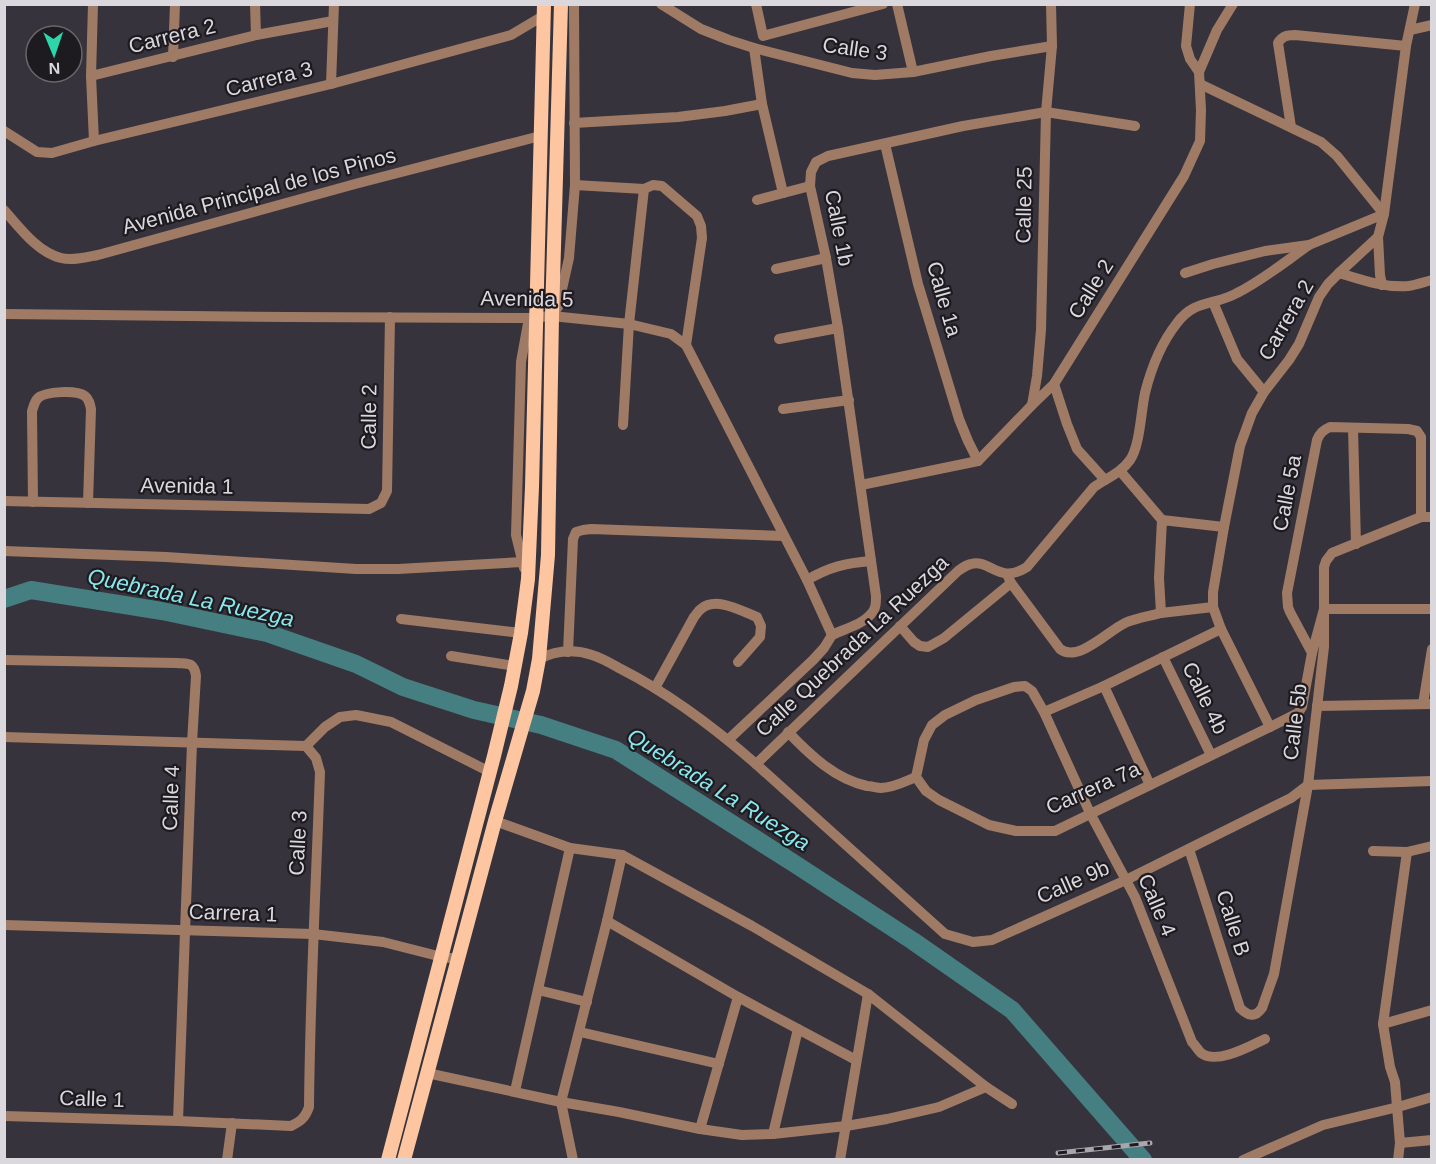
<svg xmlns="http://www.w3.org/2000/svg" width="1436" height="1164" font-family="Helvetica,sans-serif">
<rect width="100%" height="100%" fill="#37333c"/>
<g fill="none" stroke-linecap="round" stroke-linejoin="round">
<polyline stroke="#457f82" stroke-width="18" points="4,599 31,590 162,611 267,633 356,664 403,687 474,710 541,725 616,750 795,864 913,941 1012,1010 1143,1160"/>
<g stroke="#9f7b66" stroke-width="10">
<polyline points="93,4 91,76 94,141"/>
<polyline points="255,4 256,35"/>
<polyline points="661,4 701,29 729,40 754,48 852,73 875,75 913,72 991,56 1052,46"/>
<polyline points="756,4 763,36 883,4"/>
<polyline points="897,4 913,72"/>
<polyline points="1190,4 1186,46 1190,59 1199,72"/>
<polyline points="1410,30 1432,25"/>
<polyline points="754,48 762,104 783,193"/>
<polyline points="173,57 175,4"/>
<polyline points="91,76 256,35 333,21"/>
<polyline points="331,84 334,4"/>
<polyline points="574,123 678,117 725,111 762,104"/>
<path d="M1291,127l-13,-84c4,-7 9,-8 17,-8l111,11"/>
<polyline points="4,131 37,152 52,153 94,141 331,84 511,35 543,16"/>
<polyline points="885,144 918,284 959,419 968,441 978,461"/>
<polyline points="575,185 644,189 653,185 662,186 697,216 701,226 702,238 686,345"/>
<polyline points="757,200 810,186"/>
<path d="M4,210c16,18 33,42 57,48 12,3 26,-1 37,-3l257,-71 185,-48"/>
<polyline points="1378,237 1380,275 1382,285"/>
<path d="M1309,245c-23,16 -46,35 -72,48 -23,13 -42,6 -60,30 -15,19 -26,46 -32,70 -4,18 -5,53 -15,67 -9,13 -23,18 -36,27l-67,80c-28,18 -36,-8 -56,-3 -5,1 -9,4 -13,7l-202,193 189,170 28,8 19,-2 134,-60 165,-82 17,-13 124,-4"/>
<polyline points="776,269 826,258"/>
<polyline points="1185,273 1213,264 1265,251 1309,245 1384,214 1337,156 1321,142 1200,84"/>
<path d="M1339,273c23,7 45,15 69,13 8,-1 16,-4 24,-6"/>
<polyline points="1213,302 1237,359 1264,392"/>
<path d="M4,314l284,3 241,1 23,-2 77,8 42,10 15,11 121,235 25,55c12,-6 30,-10 39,-21 5,-5 5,-11 5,-18l-38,-268 -12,-70 -16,-72 1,-14 5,-10 12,-6 135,-30 83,-14 89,14"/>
<polyline points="552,315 558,307 569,258 575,185 574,4"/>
<polyline points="779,339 838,328"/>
<polyline points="1054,384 1067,424 1077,449 1105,480"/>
<polyline points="1032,405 1037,376 1041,330 1046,112 1052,46 1051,4"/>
<polyline points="783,409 849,400"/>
<polyline points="623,425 629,324 644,189"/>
<polyline points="1353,428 1356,544"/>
<polyline points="1121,472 1162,520"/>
<polyline points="861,485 978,461 1032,405 1054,384 1184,176 1200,141 1201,110 1199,72 1217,30 1233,4"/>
<polyline points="4,501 369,509 381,503 387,491 390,317"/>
<path d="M33,502l-1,-91c2,-5 2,-9 6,-13 8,-7 39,-8 47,-2 4,3 5,8 6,13l-3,94"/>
<polyline points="4,551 166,557 356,569 398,569 522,562"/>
<polyline points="524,568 516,535 521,362 529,318"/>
<path d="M1007,574l4,9 49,66c18,14 48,-18 65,-26 11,-5 25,-7 36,-10"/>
<path d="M807,580c22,-13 39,-17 64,-19"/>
<polyline points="1213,607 1161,613 1159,578 1162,520 1224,527"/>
<polyline points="401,619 521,633"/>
<polyline points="900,626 914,642 920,646 928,647 944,638 1011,583"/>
<polyline points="568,652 573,539 576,532 583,530 591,529 784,536"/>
<path d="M1312,653l-22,-41 -2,-5 -1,-14 30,-153c3,-7 6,-10 13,-13l78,2 9,2 4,6v80"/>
<polyline points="451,656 515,666"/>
<polyline points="1163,657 1211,755"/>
<path d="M539,659c16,-8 35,-10 53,-4 10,3 20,9 29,14 47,24 95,60 135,95"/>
<path d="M4,660l173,3c12,1 17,-1 19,13l-4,67 -14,378"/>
<polyline points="1104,686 1150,785"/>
<path d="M655,688l39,-71c2,-2 4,-6 7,-8 15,-13 40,2 56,8l4,9 -1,11 -22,25"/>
<polyline points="1423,704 1432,649"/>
<polyline points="1317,706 1432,704"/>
<polyline points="1044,712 1104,686 1221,629"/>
<polyline points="1270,727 1221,629 1213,607 1213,592 1224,527 1240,446 1252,413 1264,392 1289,360 1299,344 1319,297 1328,284 1339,273 1378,237 1384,214 1406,46 1415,4"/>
<path d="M788,732c22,23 47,47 79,54 5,0 10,2 14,2 12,0 25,-7 35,-11"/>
<path d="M4,737l302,9 10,12 4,14c-4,112 -10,223 -11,335 -4,11 -8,14 -18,19l-113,-5 -174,-5"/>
<polyline points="728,740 813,660 824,648 832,635"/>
<polyline points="306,746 325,727 340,717 356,715 391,722 490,772"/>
<path d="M1189,849l51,159c8,8 15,10 22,0l12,-34 34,-189 16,-138v-80l2,-6 6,-8 89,-36h11"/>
<polyline points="1373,851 1407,852 1432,846"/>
<polyline points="1407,852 1383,1024 1390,1067 1395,1082 1400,1143 1432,1140"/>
<polyline points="607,921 738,997 856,1060"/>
<polyline points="4,925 313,934 383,942 442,957 459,959"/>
<polyline points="538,990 587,1002"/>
<polyline points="1383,1024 1432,1010"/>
<polyline points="580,1032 719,1064"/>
<path d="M1265,1039c-15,7 -48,26 -64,14 -3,-3 -6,-8 -9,-11l-57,-145 -45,-84 -46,-101 -12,-21 -7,-5 -11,1 -38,13 -31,15 -13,10 -8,15 -8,37 10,14 13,9 50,25 27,6h39l215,-104 28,-14 4,-6 10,-54 12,-44h108"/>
<polyline points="427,1073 561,1102 619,1112 700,1129 742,1135 773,1134 846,1126 887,1119 939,1107 986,1087 868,994 752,926 622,855 570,848 495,821"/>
<polyline points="986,1087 1012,1104"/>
<polyline points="515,1091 570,848"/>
<polyline points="700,1129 738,997"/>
<polyline points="773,1134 798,1029"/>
<polyline points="227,1160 232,1123"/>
<polyline points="573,1160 561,1102 607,921 622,855"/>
<polyline points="840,1160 868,994"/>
<polyline points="1243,1160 1323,1125 1398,1107 1432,1097"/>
<polyline points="1398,1160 1400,1143"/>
</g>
<g stroke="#fec5a1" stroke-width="14">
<polyline points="388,1160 494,756 511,686 521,633 528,579 532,487 544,4"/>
<polyline points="404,1160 495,821 533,691 539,659 548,555 552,316 561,4"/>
</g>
<g stroke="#a9a6ad" stroke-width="5">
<polyline id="rail" points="1058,1153 1150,1143"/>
</g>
<use href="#rail" stroke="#1d1b20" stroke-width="3" stroke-dasharray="9" stroke-linecap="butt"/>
</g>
<g text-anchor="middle" stroke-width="4.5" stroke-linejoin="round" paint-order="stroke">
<g font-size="21" fill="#dad7dd" stroke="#1d1b20">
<text transform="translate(172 36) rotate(-14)" y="7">Carrera 2</text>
<text transform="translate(855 49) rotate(8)" y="7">Calle 3</text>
<text transform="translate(269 79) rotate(-14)" y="7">Carrera 3</text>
<text transform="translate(259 191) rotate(-15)" y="7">Avenida Principal de los Pinos</text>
<text transform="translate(1024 205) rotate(-89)" y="7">Calle 25</text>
<text transform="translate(839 228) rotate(79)" y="7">Calle 1b</text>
<text transform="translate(1091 289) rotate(-58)" y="7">Calle 2</text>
<text transform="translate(527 299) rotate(1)" y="7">Avenida 5</text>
<text transform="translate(944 299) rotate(74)" y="7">Calle 1a</text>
<text transform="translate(1286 320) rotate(-60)" y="7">Carrera 2</text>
<text transform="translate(369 417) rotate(-89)" y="7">Calle 2</text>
<text transform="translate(187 486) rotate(1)" y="7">Avenida 1</text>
<text transform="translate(1287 493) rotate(-79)" y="7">Calle 5a</text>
<text transform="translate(852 646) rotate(-43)" y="7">Calle Quebrada La Ruezga</text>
<text transform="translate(1205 698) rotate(64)" y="7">Calle 4b</text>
<text transform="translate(1295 722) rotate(-83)" y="7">Calle 5b</text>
<text transform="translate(1093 788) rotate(-24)" y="7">Carrera 7a</text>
<text transform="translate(171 798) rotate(-88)" y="7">Calle 4</text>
<text transform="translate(298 843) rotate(-87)" y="7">Calle 3</text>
<text transform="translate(1073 882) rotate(-24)" y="7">Calle 9b</text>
<text transform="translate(1157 905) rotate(67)" y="7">Calle 4</text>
<text transform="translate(233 913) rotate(2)" y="7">Carrera 1</text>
<text transform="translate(1233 923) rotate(72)" y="7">Calle B</text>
<text transform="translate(92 1099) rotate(2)" y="7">Calle 1</text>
</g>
<g font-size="22" font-style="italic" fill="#89e8ed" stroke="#1d1b20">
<text transform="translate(191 597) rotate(12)" y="8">Quebrada La Ruezga</text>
<text transform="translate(719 789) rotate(32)" y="8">Quebrada La Ruezga</text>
</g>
</g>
<rect width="1436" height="1164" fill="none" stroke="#dad7dd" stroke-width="12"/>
<g transform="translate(54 54) rotate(178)"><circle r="28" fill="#1d1b20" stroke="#69666c" stroke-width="1.5"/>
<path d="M0-4.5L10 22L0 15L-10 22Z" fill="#2dd5ab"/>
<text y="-9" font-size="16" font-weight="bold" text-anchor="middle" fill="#dad7dd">N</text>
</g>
</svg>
